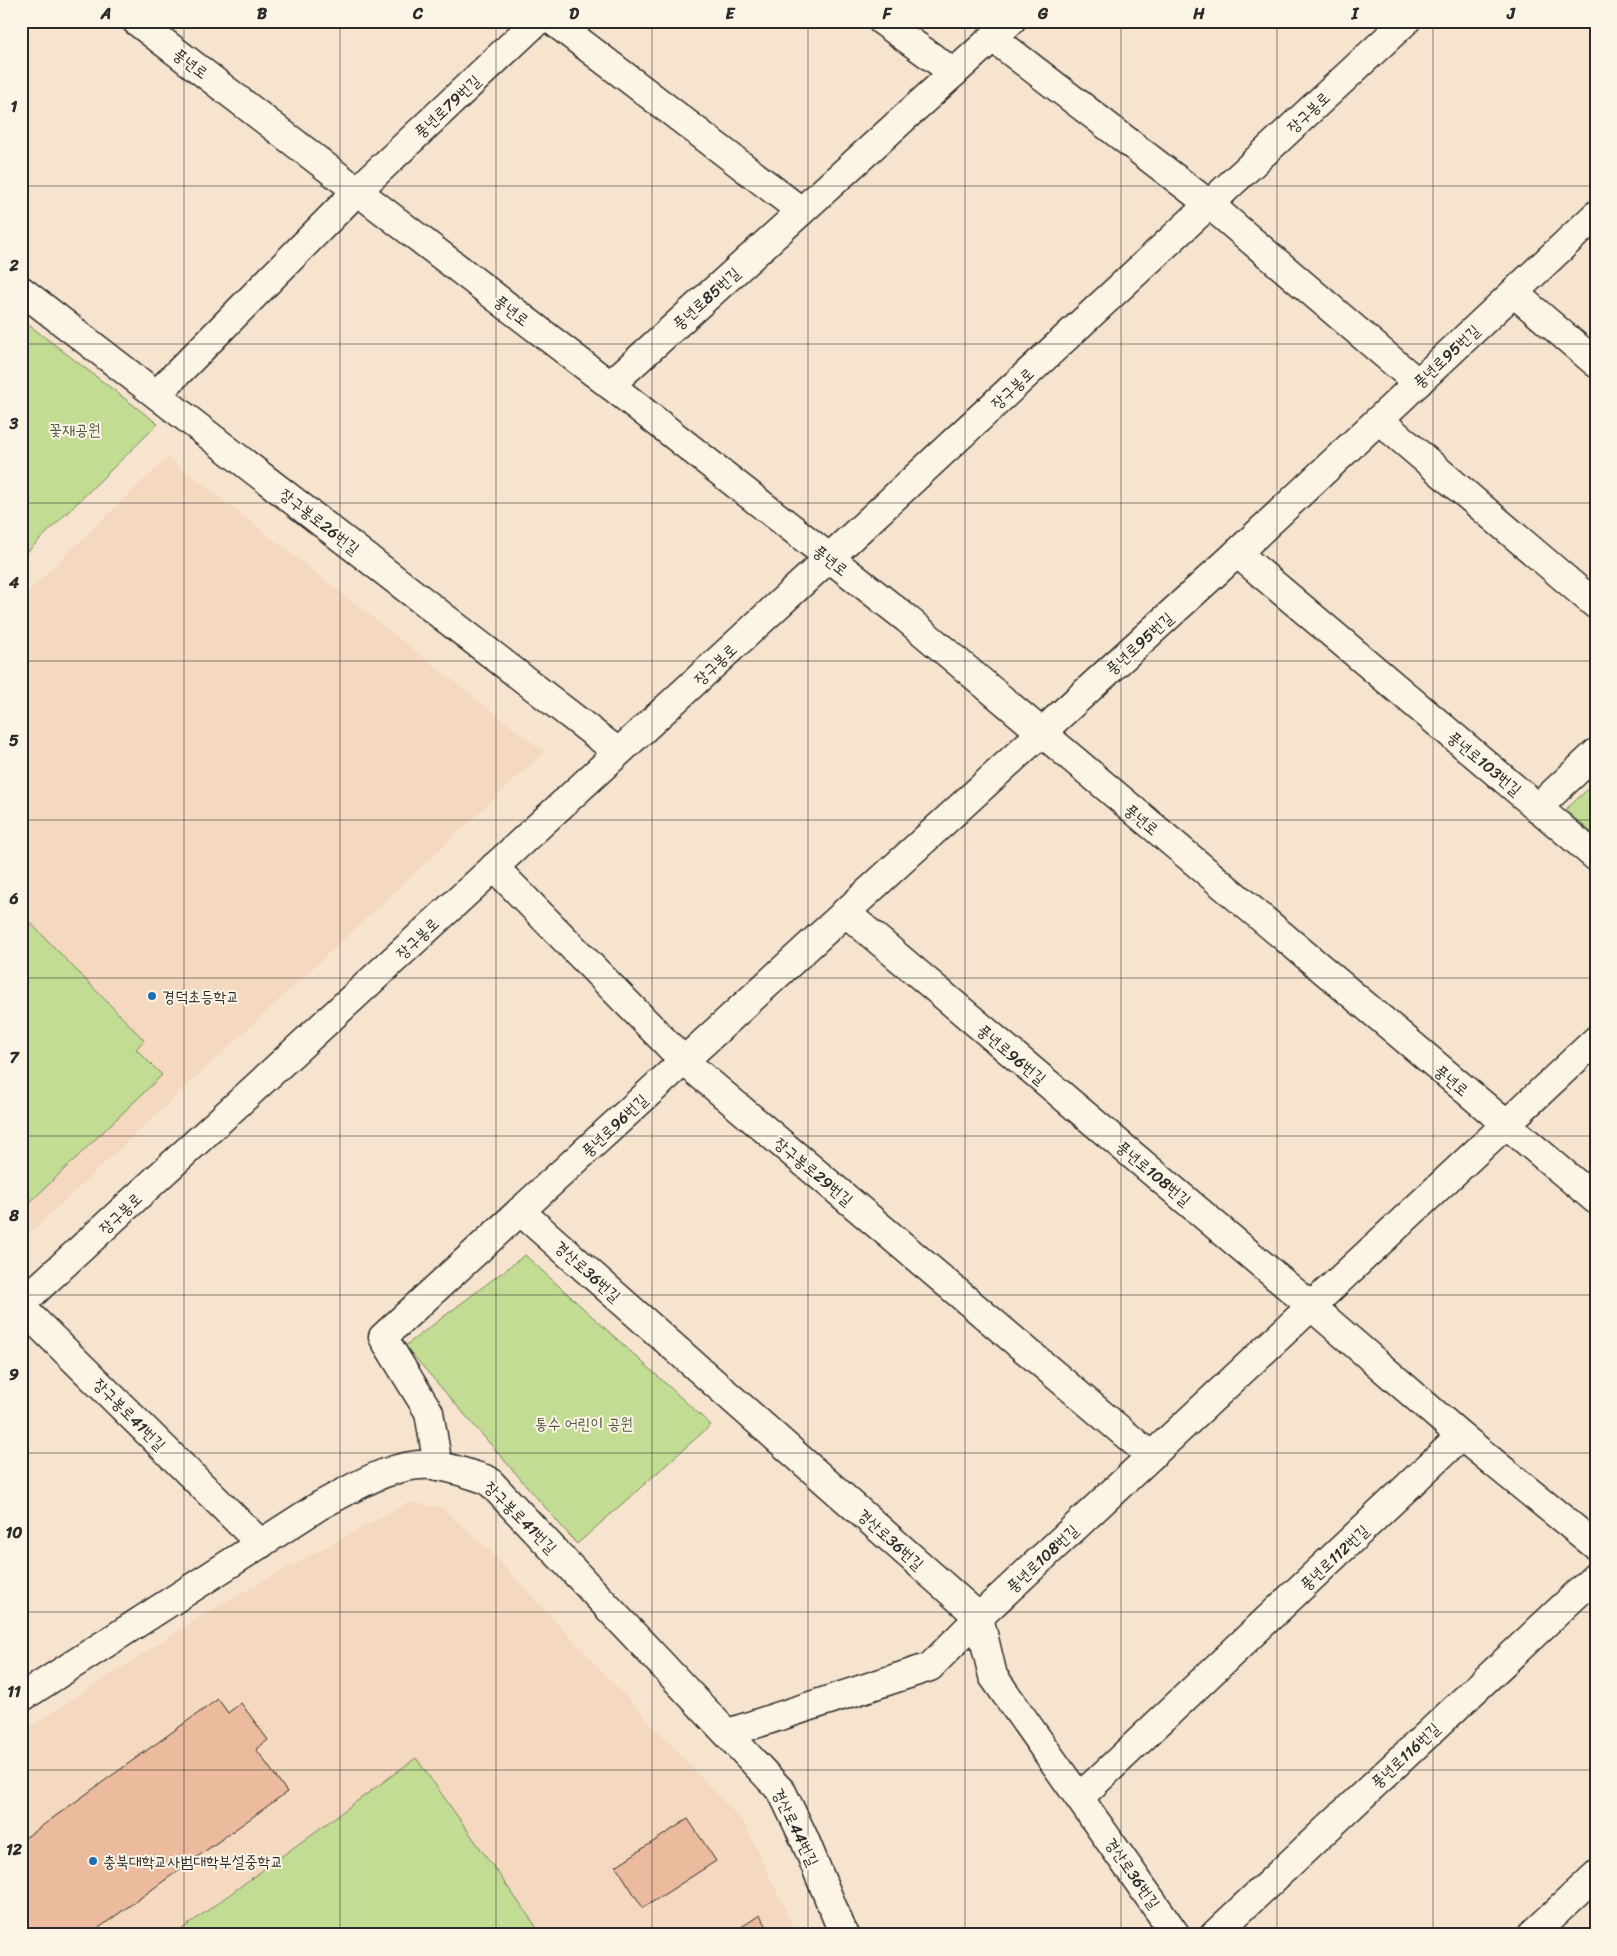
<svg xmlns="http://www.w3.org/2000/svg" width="1617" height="1956" font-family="Sriracha,'Poor Story',sans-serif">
<rect width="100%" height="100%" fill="#f7e4cf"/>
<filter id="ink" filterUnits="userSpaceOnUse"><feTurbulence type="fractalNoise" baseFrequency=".02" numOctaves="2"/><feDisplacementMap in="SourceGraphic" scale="10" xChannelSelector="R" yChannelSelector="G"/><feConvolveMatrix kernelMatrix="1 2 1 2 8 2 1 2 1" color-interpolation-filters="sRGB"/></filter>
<g filter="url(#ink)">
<g fill="#f4d8c0">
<polygon points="168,457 544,752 21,1241 21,598"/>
<polygon points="409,1502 442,1508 484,1545 745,1824 797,1935 21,1935 21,1733 212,1609"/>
</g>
<g fill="#c3dc93" stroke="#77845f">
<polygon points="21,319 158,424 21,558"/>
<polygon points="1596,782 1596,836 1565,810"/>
<polygon points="21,913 144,1040 136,1049 162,1075 21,1211"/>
<polygon points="525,1255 711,1425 577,1544 405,1346"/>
<polygon points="416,1758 542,1935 174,1935"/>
</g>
<g fill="#ecbb9d" stroke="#2b2b2b">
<polygon points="218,1699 228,1713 241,1703 268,1740 256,1749 287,1792 89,1935 21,1935 21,1841"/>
<polygon points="688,1819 716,1861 643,1908 616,1866"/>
<polygon points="760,1915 772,1935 729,1935"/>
</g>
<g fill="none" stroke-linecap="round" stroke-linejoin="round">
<g stroke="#2b2b2b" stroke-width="31">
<g id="minor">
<polyline points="136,21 610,385 907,619 1596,1200"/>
<polyline points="553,21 801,211"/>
<polyline points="882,21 954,73"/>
<polyline points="993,38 1209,204 1418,383"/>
<polyline points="21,290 618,752"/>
<polyline points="1514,293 1596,363"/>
<polyline points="610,385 1011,21"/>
<polyline points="157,394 357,191 537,21"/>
<polyline points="1379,420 1596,605"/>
<polyline points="1237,553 1596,857"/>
<polyline points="1537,808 1596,753"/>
<polyline points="494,867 684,1061 1151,1456"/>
<polyline points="845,912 1311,1306 1461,1436 1596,1546"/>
<polyline points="520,1211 979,1617 993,1676 1176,1935"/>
<polyline points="21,1304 829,558 1406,21"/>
<polyline points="21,1307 261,1544"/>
<polyline points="438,1466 429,1412 383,1337 1237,553 1596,215"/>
<path d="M21,1698l298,-192c34,-18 80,-48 120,-40 17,3 33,9 49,14l294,312 22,46 40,97"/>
<polyline points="728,1733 930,1667 979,1617 1596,1040"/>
<polyline points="1080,1797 1461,1436"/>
<polyline points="1214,1935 1596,1576"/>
<polyline points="1532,1935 1596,1875"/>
</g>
</g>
<use href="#minor" stroke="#fcf5e5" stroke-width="28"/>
</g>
</g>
<path fill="none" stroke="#2b2b2b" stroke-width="1" stroke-opacity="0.55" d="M184,21v1914M340,21v1914M496,21v1914M652,21v1914M808,21v1914M965,21v1914M1121,21v1914M1277,21v1914M1433,21v1914M21,186h1575M21,344h1575M21,503h1575M21,661h1575M21,820h1575M21,978h1575M21,1136h1575M21,1295h1575M21,1453h1575M21,1612h1575M21,1770h1575"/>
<g fill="#1f6fb2" stroke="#fcf5e5" stroke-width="2">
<circle cx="152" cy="996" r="5"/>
<circle cx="93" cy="1861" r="5"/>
</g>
<g text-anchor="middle" stroke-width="4" stroke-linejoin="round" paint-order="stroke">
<g font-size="16" fill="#2b2b2b" stroke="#fcf5e5">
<text transform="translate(191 63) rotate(37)" y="6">풍년로</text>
<text transform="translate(447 106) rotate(-43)" y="6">풍년로79번길</text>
<text transform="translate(1308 112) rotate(-43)" y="6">장구봉로</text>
<text transform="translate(706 298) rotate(-42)" y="6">풍년로85번길</text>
<text transform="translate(512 310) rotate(38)" y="6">풍년로</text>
<text transform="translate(1446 356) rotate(-43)" y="6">풍년로95번길</text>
<text transform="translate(1012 388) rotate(-43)" y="6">장구봉로</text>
<text transform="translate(320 521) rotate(38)" y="6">장구봉로26번길</text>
<text transform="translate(831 560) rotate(38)" y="6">풍년로</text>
<text transform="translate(1139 643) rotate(-42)" y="6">풍년로95번길</text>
<text transform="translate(715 664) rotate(-43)" y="6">장구봉로</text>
<text transform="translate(1485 763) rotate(40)" y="6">풍년로103번길</text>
<text transform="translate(1142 819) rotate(40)" y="6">풍년로</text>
<text transform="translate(417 938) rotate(-43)" y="6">장구봉로</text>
<text transform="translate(1012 1054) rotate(40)" y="6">풍년로96번길</text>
<text transform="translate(1452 1080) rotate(40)" y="6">풍년로</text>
<text transform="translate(614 1125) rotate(-43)" y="6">풍년로96번길</text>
<text transform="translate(814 1171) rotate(40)" y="6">장구봉로29번길</text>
<text transform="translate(1154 1173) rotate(40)" y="6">풍년로108번길</text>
<text transform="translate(120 1213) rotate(-43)" y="6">장구봉로</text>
<text transform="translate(588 1271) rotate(42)" y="6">경산로36번길</text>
<text transform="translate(130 1414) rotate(45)" y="6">장구봉로41번길</text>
<text transform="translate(521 1517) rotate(45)" y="6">장구봉로41번길</text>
<text transform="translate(891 1539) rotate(42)" y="6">경산로36번길</text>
<text transform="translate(1334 1557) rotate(-43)" y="6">풍년로112번길</text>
<text transform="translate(1042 1558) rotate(-43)" y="6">풍년로108번길</text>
<text transform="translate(1405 1755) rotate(-43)" y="6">풍년로116번길</text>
<text transform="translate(796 1827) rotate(64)" y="6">경산로44번길</text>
<text transform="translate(1133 1873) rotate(55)" y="6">경산로36번길</text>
</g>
<g font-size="16" fill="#515745" stroke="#fcf5e5">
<text x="75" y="435">꽃재공원</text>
<text x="584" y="1429">통수 어린이 공원</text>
</g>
<g font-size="16" fill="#2b2b2b" stroke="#fcf5e5" text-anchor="start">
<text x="162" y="1002">경덕초등학교</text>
<text x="103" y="1867">충북대학교사범대학부설중학교</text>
</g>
</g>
<rect width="1617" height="1956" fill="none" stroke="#fcf5e5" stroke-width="55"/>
<rect x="28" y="28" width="1562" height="1900" fill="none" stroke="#2b2b2b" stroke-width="2"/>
<g font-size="16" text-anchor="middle" font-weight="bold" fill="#2b2b2b">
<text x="106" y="19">A</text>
<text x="262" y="19">B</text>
<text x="418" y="19">C</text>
<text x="574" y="19">D</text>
<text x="730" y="19">E</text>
<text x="887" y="19">F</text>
<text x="1043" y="19">G</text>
<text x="1199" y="19">H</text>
<text x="1355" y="19">I</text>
<text x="1511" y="19">J</text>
<text x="14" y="112">1</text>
<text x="14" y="271">2</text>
<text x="14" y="429">3</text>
<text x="14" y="588">4</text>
<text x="14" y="746">5</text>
<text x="14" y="904">6</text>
<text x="14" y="1063">7</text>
<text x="14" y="1221">8</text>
<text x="14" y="1380">9</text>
<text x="14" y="1538">10</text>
<text x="14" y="1697">11</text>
<text x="14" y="1855">12</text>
</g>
</svg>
